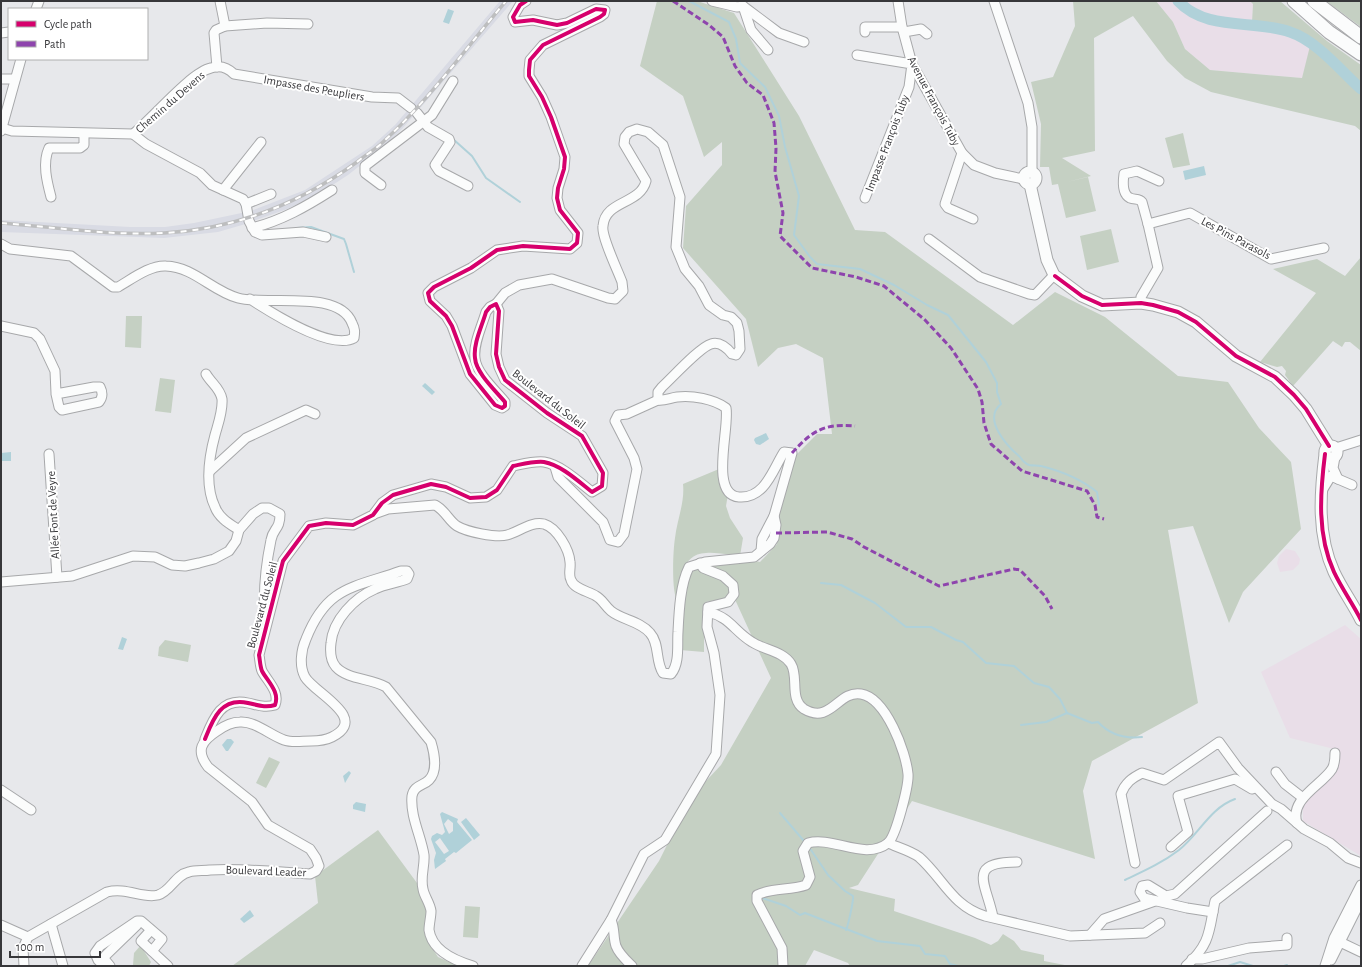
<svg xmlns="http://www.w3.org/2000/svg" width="1362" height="967" font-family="'Alegreya Sans',sans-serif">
<rect width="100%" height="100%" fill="#e7e8eb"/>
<polygon fill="#d9dbe4" points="500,1 513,1 402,129 386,145 348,175 328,188 290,208 242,225 218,232 164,238 1,232 1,220 130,227 165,227 194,223 251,211 305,190 372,146 395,125"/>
<g fill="#e9dee8">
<polygon points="1156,1 1250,1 1253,4 1252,22 1297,35 1311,46 1302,78 1210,70 1185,49 1173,22"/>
<polygon points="1286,549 1295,551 1300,559 1299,564 1293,570 1280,572 1277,563 1279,556"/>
<polygon points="1345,625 1361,639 1361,856 1303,821 1303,807 1310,795 1332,771 1338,750 1290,738 1261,672"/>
</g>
<g fill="#c5d0c3">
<polygon points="657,1 697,1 734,13 799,116 855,230 885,232 1013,325 1055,292 1105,317 1178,376 1228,382 1259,428 1291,462 1301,529 1243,592 1229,623 1193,526 1168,530 1198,703 1092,761 1083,791 1095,859 912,801 858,885 849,888 895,899 894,911 975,938 991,945 998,941 1003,934 1014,941 1021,950 1044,955 1044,961 1070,966 850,966 848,963 814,950 805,966 588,966 659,861 691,797 721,765 771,678 732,593 736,588 708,567 708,564 755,561 760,562 777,544 779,510 796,455 817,434 832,434 823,358 796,344 778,348 758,367 746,319 683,248 686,206 722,165 722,142 704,157 683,96 640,66"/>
<polygon points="1073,1 1156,1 1173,22 1185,49 1210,70 1302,78 1310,46 1297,35 1252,22 1253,4 1250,1 1280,1 1327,41 1361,65 1361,131 1355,126 1211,92 1185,78 1167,61 1133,16 1094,38 1095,151 1062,158 1091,176 1067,182 1088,177 1096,211 1066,218 1058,184 1052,185 1049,167 1040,167 1041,124 1031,82 1053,77 1075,26"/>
<polygon points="1326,1 1361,1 1361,27"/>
<polygon points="1183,133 1190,165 1173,168 1165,138"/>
<polygon points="1111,229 1119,262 1087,270 1080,236"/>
<polygon points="1361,257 1361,351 1350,342 1345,342 1342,347 1333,341 1293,386 1285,375 1286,371 1282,366 1277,367 1260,362 1316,293 1273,269 1317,259 1345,276"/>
<polygon points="126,316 142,316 141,348 125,347"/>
<polygon points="160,378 175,380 171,413 155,411"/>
<path d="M719,469l9,25 -2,12 4,12 13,20 -3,18c-12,-1 -23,-4 -34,-3 -26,1 -26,30 -28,49 -7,-8 -5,-52 -3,-64 2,-18 10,-36 8,-54z"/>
<polygon points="698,568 728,582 730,592 728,598 706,602 704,609 704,652 680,650 682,620 688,573"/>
<polygon points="165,640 191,645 188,662 158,656 159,647"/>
<polygon points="269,757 280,762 266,788 256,783"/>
<polygon points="378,830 417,883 427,910 424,930 427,940 438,957 458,966 232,966 318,903 315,876"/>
<polygon points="465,906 480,907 478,938 463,937"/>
<polygon points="141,945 145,950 144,951 151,962 149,966 133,965 134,953"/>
</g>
<g fill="#b0d1d9">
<polygon points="448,9 454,11 449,24 443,22"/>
<polygon points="1204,166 1206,175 1185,180 1183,171"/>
<polygon points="425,383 435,392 432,395 422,386"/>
<polygon points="766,433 769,439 760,445 756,444 754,440 755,438"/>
<polygon points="11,452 11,461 1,461 1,453"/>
<polygon points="122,637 127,639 123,650 118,649"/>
<polygon points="227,739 231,739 234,742 228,751 226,751 222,745"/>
<polygon points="349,771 351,773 345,783 343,776"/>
<polygon points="356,802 366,804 365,812 353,809 353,805"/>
<polygon points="442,812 458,819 457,822 472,840 456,853 454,852 445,859 446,861 435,869 434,860 436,853 431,839 432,836 437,833 442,835 445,832 440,814"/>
<polygon points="466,818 480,835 474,840 461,822"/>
<polygon points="250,910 254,916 244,923 240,919"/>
</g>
<g fill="#e7e8eb">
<polygon points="448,819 453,823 453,831 449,834 444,824"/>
<polygon points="440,838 449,851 444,854 435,842"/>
</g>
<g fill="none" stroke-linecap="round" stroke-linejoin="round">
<g stroke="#b0d1d9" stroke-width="2">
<path d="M689,1l40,21 7,17 4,24 25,24 14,29 6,31 14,49 -5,39 16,22 7,7 43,5 34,16 33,20 21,10 38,47 11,21v9l4,12c-19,15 6,42 19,53 2,3 6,7 9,8 4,1 9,0 12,1 20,5 41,14 56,26l2,13"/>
<polyline points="453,139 472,156 486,178 520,202"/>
<polyline points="297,228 311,227 344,239 346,244 354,272"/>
<path d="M821,583l20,2 34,18 31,24h25l25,13 7,2 23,21 28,3 20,17 15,4 11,12 7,14 25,10 6,-1c12,13 26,17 44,15"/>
<polyline points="1021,725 1046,722 1067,713"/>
<polyline points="780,813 804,841"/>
<path d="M809,847l19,28 17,16 8,5c1,3 -5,30 -7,34"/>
<path d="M1125,880c19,-9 37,-17 54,-30 20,-16 31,-42 56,-51"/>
<polyline points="762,898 786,906 800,915 805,913 877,941 920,946 925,954 945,956 950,964 958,966"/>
<polyline points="1228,966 1240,962 1253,966"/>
<polyline points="1284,966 1287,965"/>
</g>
<path stroke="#b0d1d9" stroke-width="11" d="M1178,1c29,31 76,18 112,31 27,9 50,38 71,57"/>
<g stroke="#a7a8aa" stroke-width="11">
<g id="minor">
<polyline points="712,1 737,7 743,6 779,33 804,42"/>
<polyline points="898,1 902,27 912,64 962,153 974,165 995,173 1023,179"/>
<polyline points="994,1 1028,103 1032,127 1032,172"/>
<polyline points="743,6 751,30 768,50"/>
<polyline points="36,9 39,1"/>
<polyline points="225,26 267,23 308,24"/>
<polyline points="865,32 865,27 902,27"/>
<polyline points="904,32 921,29 927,34"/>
<polyline points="1,33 9,32"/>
<polyline points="857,55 912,64 909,87 865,198"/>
<polyline points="217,67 214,33 216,30 225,26 220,1"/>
<polyline points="1,79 15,79"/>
<polyline points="417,113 428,127 449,139 450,142 435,165 439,171 468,186"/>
<path d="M2,128l10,3 121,3c19,-15 58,-62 78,-66 9,-3 16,-1 23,6l138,23 26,1 13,10"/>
<polyline points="1,131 21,59"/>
<polyline points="133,134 146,144 200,173 212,185 243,199 246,204 249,221 255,232 262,235 303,232 326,237"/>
<polyline points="962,153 945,204 948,208 973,219"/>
<polyline points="381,185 365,173 365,166 432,115 453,81"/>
<polyline points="223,190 261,142"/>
<path d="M51,197c-4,-15 -9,-34 -2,-49h31l4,-3v-11"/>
<polyline points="246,204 271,194"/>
<path d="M1148,224l-6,-22c-3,-4 -7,-2 -12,-4 -8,-4 -7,-17 -6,-24l13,-3 22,10"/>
<path d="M252,228c29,-7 55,-22 80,-38"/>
<polyline points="929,239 980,277 1029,294 1035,295 1054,275"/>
<path d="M1,244l9,5 61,7 42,31h5c14,-8 32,-22 48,-21 28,1 46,25 72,32 29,8 101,-9 114,25 3,6 3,9 2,15 -23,13 -84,-26 -104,-39"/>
<polyline points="1141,303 1141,297 1158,268 1148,224 1190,213 1271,259 1324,248"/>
<path d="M496,304l9,-11 14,-8 33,-6 56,19 7,1 8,-8 -1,-9c-4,-11 -21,-46 -19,-56 2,-26 37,-21 43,-45l-22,-37 1,-7 4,-5 8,-3 11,3 15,13 17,52 -4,50 9,22 14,17 10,19 14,10 8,2 6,6 2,8 1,18 -4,6 -4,-1c-5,-6 -12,-13 -21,-10 -11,3 -39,34 -49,43l-4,5v8"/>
<path d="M1,326l33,7 6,6 15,32 1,22v1l3,13 3,3 37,-8c4,-5 4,-9 1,-15h-6l-38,7"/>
<path d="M206,374c5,9 14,14 16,25 1,12 -4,25 -7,36 -6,22 -10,51 0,72 4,11 15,17 24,23"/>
<polyline points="1336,448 1361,440"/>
<polyline points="49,454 57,577"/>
<polyline points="1335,457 1333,468 1338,479"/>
<path d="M555,467l3,10 45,45 7,18 8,2 6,-8 13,-65 -3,-11 -19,-37 3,-6 9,-1 31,-14c6,1 12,-2 19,-3 15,-2 37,2 49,11 4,19 -17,87 13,89 26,2 34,-28 45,-45l8,1 -18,63 -12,23 -1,12"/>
<polyline points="210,471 246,438 306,410 315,414"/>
<polyline points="1323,489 1331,476 1352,485"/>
<path d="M374,514l14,-5 47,-4c10,5 14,16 22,21 10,6 39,12 50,9 12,-3 24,-14 37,-11 13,4 25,25 26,38 1,6 -2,13 1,18 3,9 17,11 25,16 6,3 9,10 15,15 11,9 29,10 39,22 10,11 5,28 13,40l8,1c9,-11 6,-29 7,-42 1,-20 2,-47 11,-65l16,-5 49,-5 16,-13 4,-6 2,-13 -2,-9"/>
<path d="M1,582l71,-6 61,-20 22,1 17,8 13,1 14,-3 15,-4 15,-8 7,-10 3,-11 14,-16 9,-6h7l11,6c0,16 -7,14 -9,26 -5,24 -8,52 -6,77"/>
<path d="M708,612c22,5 26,19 44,30 12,8 31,9 39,22 8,13 -2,35 13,45 27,16 34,-19 57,-15 25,4 45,58 47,80 1,11 -12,62 -20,69 -23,18 -55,-7 -80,0l-5,8 7,26 -4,8c-17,6 -32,2 -49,10v6l25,47 1,18"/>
<path d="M205,739c8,-20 16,-42 43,-36 10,2 17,5 27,2 5,-13 -7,-23 -13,-34 -2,-5 -2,-11 -3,-16l24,-94 26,-35 17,-3 27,2 20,-10 9,-12 11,-8 38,-11 15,3 24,11 16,-1 11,-7 16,-24c10,-2 21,-5 31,-4 17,3 34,19 48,30l10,-6 1,-13 -21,-37 -35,-23 -42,-33 -6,-13 -3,-13 3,-43 -3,-7 -6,3 -4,5c-4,14 -13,32 -11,46 1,15 21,33 30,44v4l-3,2 -7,-3 -25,-31 -18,-48 -6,-10 -16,-15 -2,-8 6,-6 37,-19 26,-18 26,-4 47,3 7,-6 1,-10 -18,-23 -3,-12 1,-10 6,-19 1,-12 -14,-40 -9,-20 -13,-21v-6l1,-10 13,-15 57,-28 4,-3 1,-4 -9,-1 -29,14 -10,2 -24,-5 -18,2 -2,-5 7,-12 6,-4"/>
<polyline points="1276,772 1285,784 1303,798"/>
<polyline points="1,790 31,810"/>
<path d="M1297,823c-8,-24 25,-38 35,-54 3,-5 3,-10 3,-16"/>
<path d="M888,843c9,4 23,8 31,14 24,21 33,49 66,59l85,20 75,-3 15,-10"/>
<polyline points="1171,847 1188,832 1178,796 1235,779 1252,789 1255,788"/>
<path d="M1135,863l-14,-69c4,-11 11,-16 21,-21l22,7 55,-38 19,26 34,36 9,5 23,20 26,14 18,15 13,5"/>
<polyline points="1213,912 1187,908 1144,898 1140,892 1142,886 1148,885 1166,896 1175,894 1267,811"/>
<path d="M993,917c-7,-34 -27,-55 24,-55"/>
<path d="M611,920c4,9 2,17 5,26 3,8 10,14 16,20"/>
<polyline points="51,924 63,966"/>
<polyline points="1,925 28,937"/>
<polyline points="151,930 141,941 168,966"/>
<polyline points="1090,935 1104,919 1155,901"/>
<polyline points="1340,942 1361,952"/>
<polyline points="1192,959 1202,959 1249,948 1287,945 1287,938"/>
<polyline points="1331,960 1361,900"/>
<path d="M24,966l-1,-18 5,-11 79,-45c20,-5 35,7 51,3 13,-4 17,-20 31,-23 6,-2 15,-1 21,-2 34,-2 67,2 100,4l6,-3 3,-5 -3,-8 -6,-9 -42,-24 -16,-23 -44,-35c-13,-17 -6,-26 9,-36 7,-5 14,-9 23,-9 15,-1 30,13 44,18 8,3 18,1 27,1 7,0 15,-1 21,-4 38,-19 -18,-44 -27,-60 -6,-11 -4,-27 1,-38 21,-53 47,-51 95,-68h6l2,3 -2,5c-10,4 -22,5 -32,10 -21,9 -42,31 -44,54 -1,8 -1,17 5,24 12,13 35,11 50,20l45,55c3,10 7,29 -2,38 -6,6 -15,5 -17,16 -2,20 9,40 12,59 1,11 -4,22 -1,34 1,7 7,14 8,22 0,6 -2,13 -2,19 3,21 27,31 44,36"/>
<polyline points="104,966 98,960 95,953 100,946 137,921 141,921 162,939 152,951"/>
<polyline points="110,966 105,960 105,956 137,925"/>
<polyline points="582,966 611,920 644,854 665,840 716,754 720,695 714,653 707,627 708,607 728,602 734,594 733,585 723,576 703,568 700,563"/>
<path d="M1186,966c25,-22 23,-36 29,-65l72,-56"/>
<polyline points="1325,966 1334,938 1361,885"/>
</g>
</g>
<g stroke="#a7a8aa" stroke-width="13">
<g id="major">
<circle cx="1030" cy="178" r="6"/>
<polyline points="1030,184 1047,260 1054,275 1082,296 1102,305 1141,303 1153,305 1178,312 1196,322 1236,356 1275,377 1294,395 1306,409 1329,446"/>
<circle cx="1331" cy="452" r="6"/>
<path d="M1325,454c-5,40 -8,81 9,118 8,17 19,32 27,48"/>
</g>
</g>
<g stroke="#a7a8aa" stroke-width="15">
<g id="highway">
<polyline points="1294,1 1329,32 1361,54"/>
<polyline points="1314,1 1361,37"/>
</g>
</g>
<use href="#minor" stroke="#fbfcfc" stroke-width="9"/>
<use href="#major" stroke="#fbfcfc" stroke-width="11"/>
<use href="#highway" stroke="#fbfcfc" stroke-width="13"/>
<g stroke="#bdbebf" stroke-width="3.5">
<path id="rail" d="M1,223c54,4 109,13 163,10 72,-4 135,-29 193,-71 8,-7 18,-12 26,-20 46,-42 83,-94 123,-141"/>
</g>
<use href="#rail" stroke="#fff" stroke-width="2" stroke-dasharray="6" stroke-linecap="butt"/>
<g stroke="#8e44ad" stroke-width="3" stroke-dasharray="6 3" stroke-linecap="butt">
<polyline points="673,1 709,25 723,37 735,66 747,83 763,95 774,123 776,148 775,172 783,213 780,236 812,268 856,277 884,286 925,320 951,348 978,389 982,402 984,423 991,444 1022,471 1087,491 1095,505 1097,517 1104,519"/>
<path d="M792,453c20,-22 32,-30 63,-27"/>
<polyline points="776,533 827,532 852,539 864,547 939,586 1014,569 1020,570 1045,596 1052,609"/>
</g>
<g stroke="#fff" stroke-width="6">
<g id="cycleway">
<polyline points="1055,276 1082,296 1102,305 1141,303 1153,305 1178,312 1196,322 1236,356 1275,377 1294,395 1306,409 1329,446"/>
<path d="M1325,454c-5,40 -8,81 9,118 8,17 19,32 27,48"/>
<path d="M205,739c8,-20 16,-42 43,-36 10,2 17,5 27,2 5,-13 -7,-23 -13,-34 -2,-5 -2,-11 -3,-16l24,-94 26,-35 17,-3 27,2 20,-10 9,-12 11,-8 38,-11 15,3 24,11 16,-1 11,-7 16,-24c10,-2 21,-5 31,-4 17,3 34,19 48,30l10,-6 1,-13 -21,-37 -35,-23 -42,-33 -6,-13 -3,-13 3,-43 -3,-7 -6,3 -4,5c-4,14 -13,32 -11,46 1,15 21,33 30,44v4l-3,2 -7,-3 -25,-31 -18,-48 -6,-10 -16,-15 -2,-8 6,-6 37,-19 26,-18 26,-4 47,3 7,-6 1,-10 -18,-23 -3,-12 1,-10 6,-19 1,-12 -14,-40 -9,-20 -13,-21v-6l1,-10 13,-15 57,-28 4,-3 1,-4 -9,-1 -29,14 -10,2 -24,-5 -18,2 -2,-5 7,-12 6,-4"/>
</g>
</g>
<use href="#cycleway" stroke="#d6006c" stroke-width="4"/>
</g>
<g text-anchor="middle" stroke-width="4" stroke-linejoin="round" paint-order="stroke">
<g font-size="12" fill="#37373a" stroke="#fff">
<text transform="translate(314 88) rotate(10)" y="4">Impasse des Peupliers</text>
<text transform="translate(934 101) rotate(62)" y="4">Avenue François Tuby</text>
<text transform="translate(170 102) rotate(-41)" y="4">Chemin du Devens</text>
<text transform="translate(887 143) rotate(-69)" y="4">Impasse François Tuby</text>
<text transform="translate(1236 238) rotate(28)" y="4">Les Pins Parasols</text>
<text transform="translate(549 399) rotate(38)" y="4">Boulevard du Soleil</text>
<text transform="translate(53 515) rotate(-93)" y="4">Allée Font de Veyre</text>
<text transform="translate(262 605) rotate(-75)" y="4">Boulevard du Soleil</text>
<text transform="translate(266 871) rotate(2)" y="4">Boulevard Leader</text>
</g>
</g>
<rect width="1362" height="967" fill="none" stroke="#37373a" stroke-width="4"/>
<rect x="8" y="8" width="140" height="52" fill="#ffffff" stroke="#afafb0"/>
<rect x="16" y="21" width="20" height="6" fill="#d6006c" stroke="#afafb0"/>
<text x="44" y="28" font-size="12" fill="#37373a">Cycle path</text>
<rect x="16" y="41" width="20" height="6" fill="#8e44ad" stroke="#afafb0"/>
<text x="44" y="48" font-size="12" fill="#37373a">Path</text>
<path d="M10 951v6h90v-6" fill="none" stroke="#37373a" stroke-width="2"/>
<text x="16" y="951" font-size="12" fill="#37373a" stroke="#ffffff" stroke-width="3" paint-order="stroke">100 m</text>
</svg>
